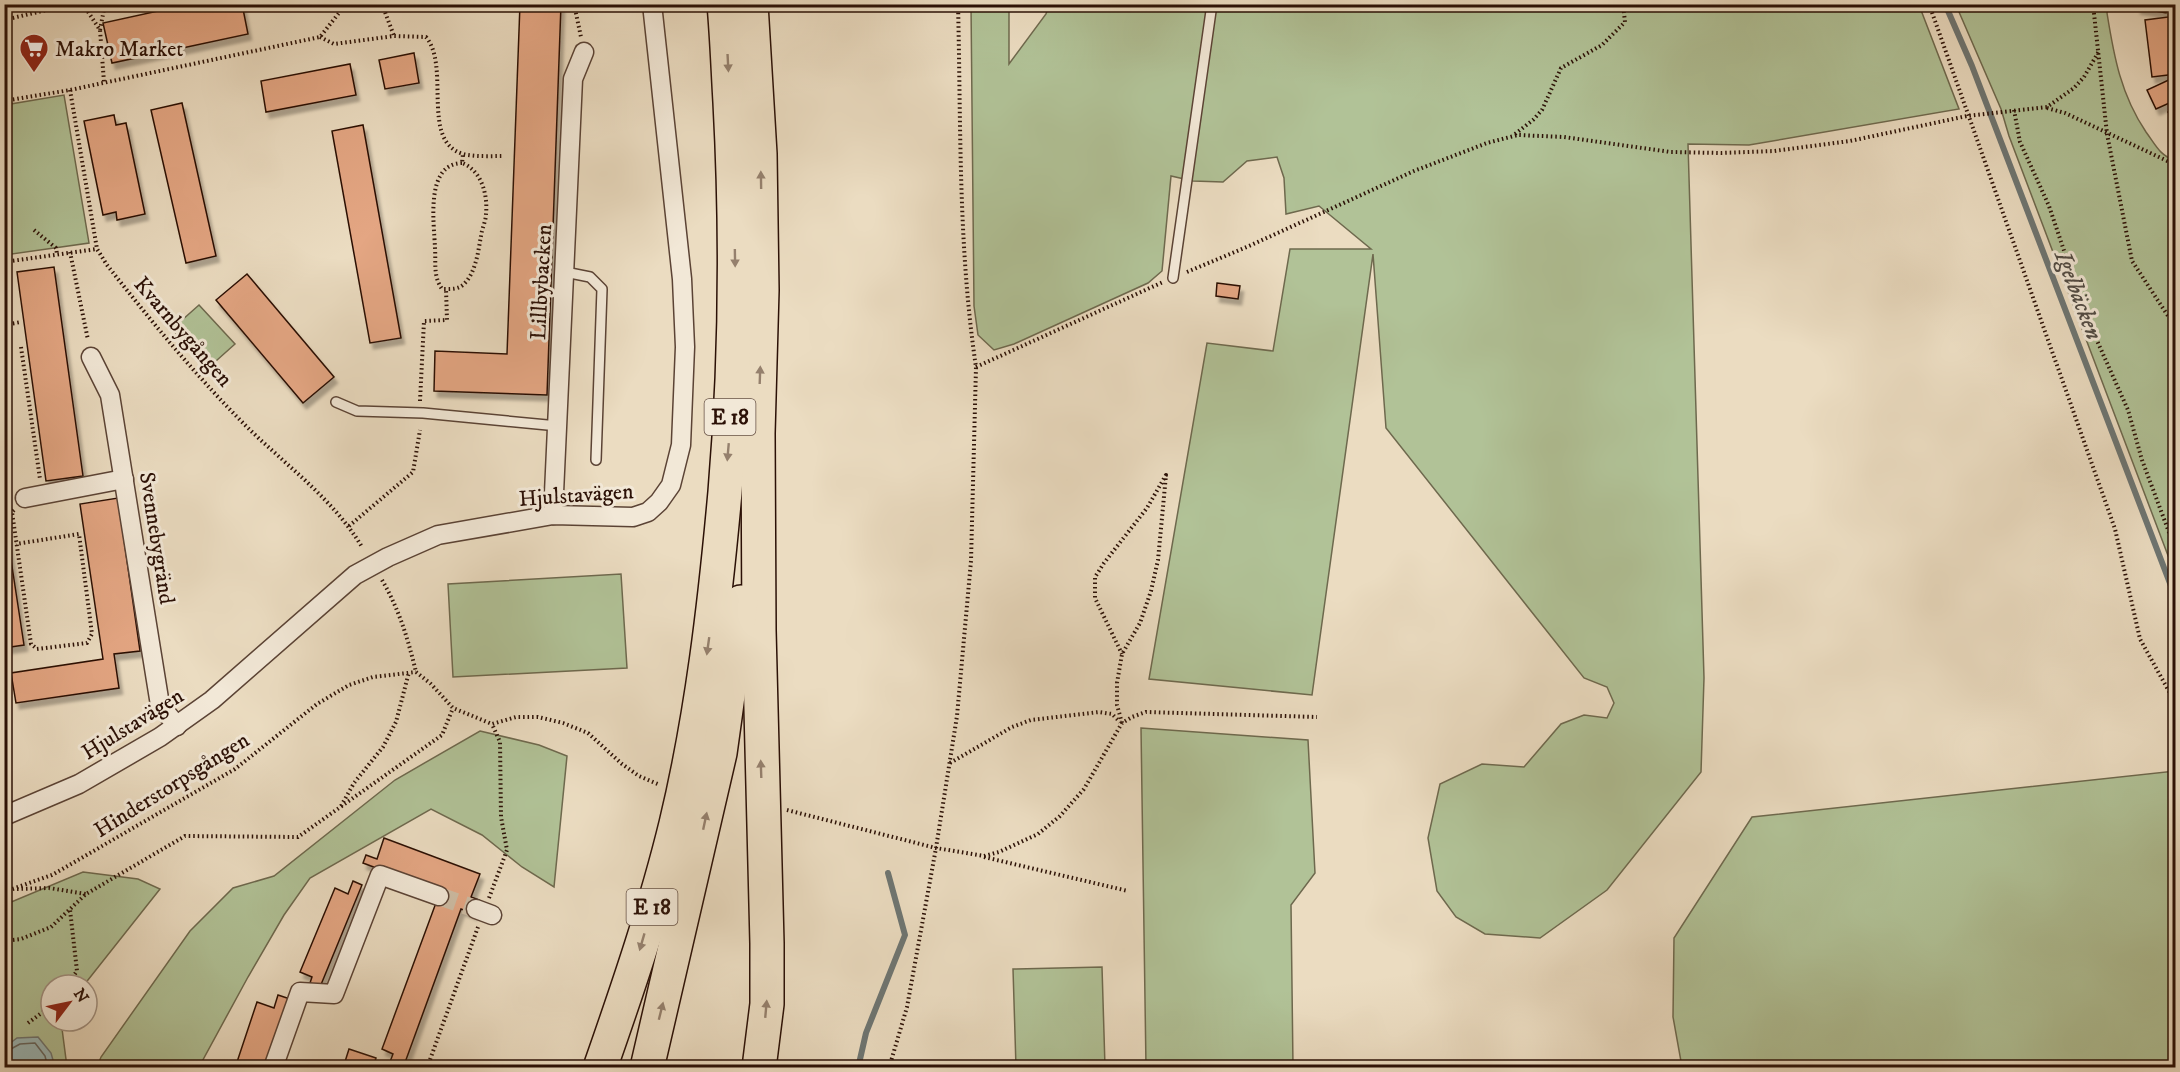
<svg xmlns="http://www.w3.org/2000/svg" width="2180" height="1072" font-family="'IM FELL DW Pica',serif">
<defs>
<filter id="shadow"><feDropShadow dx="3.5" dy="6" stdDeviation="1.5" flood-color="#0004"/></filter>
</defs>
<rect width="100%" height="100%" fill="#ebdcc1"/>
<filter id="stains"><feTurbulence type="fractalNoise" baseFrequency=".00333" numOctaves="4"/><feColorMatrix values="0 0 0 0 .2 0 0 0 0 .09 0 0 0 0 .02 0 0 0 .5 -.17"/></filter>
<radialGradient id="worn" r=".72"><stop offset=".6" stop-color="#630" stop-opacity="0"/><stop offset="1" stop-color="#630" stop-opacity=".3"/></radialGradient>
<g fill="#b1c297" stroke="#6e694e" stroke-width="1.5">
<polygon points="971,5 1009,5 1009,64 1046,14 1049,5 1919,5 1959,109 1749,145 1688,144 1704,678 1701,772 1607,890 1540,938 1485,934 1456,917 1437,891 1428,838 1440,784 1482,764 1524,767 1561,724 1584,715 1607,718 1614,703 1607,687 1584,678 1386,428 1373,254 1312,695 1149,679 1207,343 1273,351 1290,249 1371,249 1319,206 1286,214 1284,178 1277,157 1247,161 1223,182 1193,181 1171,176 1162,271 1148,283 1014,344 994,350 978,335 974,306"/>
<path d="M1956,5h153l-2,8c7,44 14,82 39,119 11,15 13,22 29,29v413l-166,-438 -8,-27z"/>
<polygon points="64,95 89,243 5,255 5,105"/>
<polygon points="199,305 235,344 207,369 172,329"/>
<polygon points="621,574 627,668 453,677 448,584"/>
<polygon points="1141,728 1308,740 1315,873 1291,905 1293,1067 1146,1067"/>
<polygon points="480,731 539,745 567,756 554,887 522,867 482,835 431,809 310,878 284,915 248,977 199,1067 97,1067 101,1057 190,931 233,888 274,876 395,780"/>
<polygon points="2175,771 2175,1067 1682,1067 1673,1017 1674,938 1752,817"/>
<polygon points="83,872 138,879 160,889 84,985 51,985 51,1021 61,1021 67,1067 5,1067 4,905"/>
<polygon points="1102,967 1105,1067 1016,1067 1013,969"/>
</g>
<polygon fill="#9bbabb" stroke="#6e7673" stroke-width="1.5" points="38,1037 51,1053 55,1067 5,1067 5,1047 17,1038"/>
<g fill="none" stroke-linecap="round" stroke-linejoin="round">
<polyline stroke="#636560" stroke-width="1.5" points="4,1051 9,1050 20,1044 35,1043 45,1056 48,1068"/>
<g stroke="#6e7673" stroke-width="6">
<polyline points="1945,4 1972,66 2176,599"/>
<polyline points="858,1068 866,1033 905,935 888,873"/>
</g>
</g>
<g fill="#e4a683" stroke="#2b1006" stroke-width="1.5" filter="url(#shadow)">
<polygon points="190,4 242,4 248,34 112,63 103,23"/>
<polygon points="520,4 561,4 547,395 434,391 435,351 507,354"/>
<polygon points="2138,4 2167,4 2166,13 2137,8"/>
<polygon points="2176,16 2176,74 2152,77 2145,20"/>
<polygon points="414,53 419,83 385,89 379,60"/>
<polygon points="350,64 356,95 266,112 261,81"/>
<polygon points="2173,78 2176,83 2176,100 2156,109 2147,90"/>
<polygon points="182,103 216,256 186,263 151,110"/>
<polygon points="2176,105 2176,121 2168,112"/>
<polygon points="114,115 116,125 126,123 145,214 117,220 116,212 103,215 84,121"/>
<polygon points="363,125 401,338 370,343 332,131"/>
<polygon points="54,267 83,476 46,481 17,272"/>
<polygon points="247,274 334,377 303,403 216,300"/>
<polygon points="1217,283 1240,286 1238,299 1216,296"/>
<polygon points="118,498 140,651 114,654 119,688 16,703 11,673 103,659 80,504"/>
<polygon points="4,514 24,645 4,648"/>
<polygon points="384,838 480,874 471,897 479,900 474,914 461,909 403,1068 388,1067 393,1054 382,1049 440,892 363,863 366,855 377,859"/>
<polygon points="353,881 362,885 320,987 310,983 312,977 300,972 335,888 348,894"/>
<polygon points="278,995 290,999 266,1068 235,1068 257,1002 274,1008"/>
<polygon points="349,1049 376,1058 373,1068 343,1068"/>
</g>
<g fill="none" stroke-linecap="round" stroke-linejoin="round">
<polyline stroke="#cebda5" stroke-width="18" stroke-dasharray="18 9" stroke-linecap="butt" points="439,896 476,909"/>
<g stroke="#5b4335" stroke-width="12">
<g id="service">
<polyline points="565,272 590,277 602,289 596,460"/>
<polyline points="1173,278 1212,4"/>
<polyline points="336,402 357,411 423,413 558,426"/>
</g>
</g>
<g stroke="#5b4335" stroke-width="21">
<g id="minor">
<polyline points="91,357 110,395 160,705 177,726"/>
<polyline points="25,498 124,479"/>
<polyline points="553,515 573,79 584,52"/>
<polyline points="4,816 79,784 160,737 212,700 355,575 388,557 438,535 553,515 633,517 648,512 659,502 671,485 681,445 685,347 682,279 652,4"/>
<polyline points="476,909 492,915"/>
<polyline points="273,1068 300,992 334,994 380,875 439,896"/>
</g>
</g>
<g stroke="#2b1006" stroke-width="36">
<g id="motorway">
<polyline points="751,4 760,154 762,290 758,433 759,630 767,943 767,1004 759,1068"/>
<path d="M600,1068c28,-80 56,-162 76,-244 26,-108 39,-221 49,-332 11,-130 12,-260 5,-390 -2,-33 -3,-65 -6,-98"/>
<polyline points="647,1068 720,753 741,602"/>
</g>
</g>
<g stroke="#2b1006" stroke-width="4" stroke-dasharray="1.5 3" stroke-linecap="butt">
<polyline points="83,4 100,30 104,82"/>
<polyline points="264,4 266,7 283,4"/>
<polyline points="382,4 394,36"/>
<polyline points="574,4 581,37"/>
<polyline points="1929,4 2115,529 2140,639 2176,704"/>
<polyline points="2093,4 2107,134 2132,261 2176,328"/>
<polyline points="4,20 72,4"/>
<polyline points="100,30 105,4"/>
<path d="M320,37l14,7 60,-8 32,1c25,30 -6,104 37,117 13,3 28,2 41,2"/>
<path d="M70,90l27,159 10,16c44,56 90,112 141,163 39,38 86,72 114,119"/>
<polyline points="4,101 70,90 320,37 346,4"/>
<polyline points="2047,108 2065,113 2176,165"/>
<polyline points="2014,110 2020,142 2049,206 2086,316 2128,410 2142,460 2176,551"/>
<polyline points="1515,134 1533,120 1542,110 1561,68 1602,45 1625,22 1623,4"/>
<path d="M462,163c-37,1 -28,59 -27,85 1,15 -2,28 7,41 8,0 16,1 22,-5 12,-12 14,-32 17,-48 1,-8 5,-15 5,-22 2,-20 -5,-44 -24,-51l1,-9"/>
<polyline points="34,230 56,248 57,254"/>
<polyline points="70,252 88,340"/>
<polyline points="4,262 97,249"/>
<polyline points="1187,272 1249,246 1414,171 1487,143 1518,135 1564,137 1671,152 1721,153 1774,151 1850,141 1967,116 2047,107 2074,88 2084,77 2099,51"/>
<polyline points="4,325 21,322"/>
<polyline points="21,347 40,479"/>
<polyline points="976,367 1163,282"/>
<polyline points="420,401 424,321 447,320 446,289"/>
<polyline points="4,466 9,492"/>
<polyline points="14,510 12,512 31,644 37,649 87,643 92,634 79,534 16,544"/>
<polyline points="349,526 413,472 420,430"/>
<path d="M382,580c17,29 26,59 34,92"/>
<polyline points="416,672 431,684 453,708 492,724 516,717 538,717 563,723 588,733 622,764 639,776 660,785"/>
<polyline points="1122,723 1117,705 1117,683 1122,654 1140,623 1151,591 1158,560 1166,475 1147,508 1104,563 1095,577 1095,598 1122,654"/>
<polyline points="950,763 1012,727 1031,720 1099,712 1112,714 1120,722"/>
<polyline points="341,806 354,783 383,747 396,722 409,672"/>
<polyline points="787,810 936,848 984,856 999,852 1038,834 1060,816 1084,789 1122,723 1132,717 1146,712 1317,717"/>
<polyline points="984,857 1128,891"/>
<polyline points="4,876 10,890"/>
<polyline points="17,889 49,888 86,894"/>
<polyline points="4,892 52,875 235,769 317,704 349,685 373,677 416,672"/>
<polyline points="489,898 507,850 501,817 500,742 492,724"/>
<polyline points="4,941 21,939 51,927 86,894 185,836 298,837 442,735 453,708"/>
<polyline points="67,985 77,971 70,910"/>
<polyline points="28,1023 51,1006"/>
<polyline points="427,1068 478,927"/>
<path d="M889,1068l18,-61 29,-159 21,-132 14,-155 5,-194c-18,-120 -15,-242 -18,-363"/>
</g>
<use href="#service" stroke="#f2e8d7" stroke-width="9"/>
<use href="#minor" stroke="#f2e8d7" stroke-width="18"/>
<use href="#motorway" stroke="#ebdcc1" stroke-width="33"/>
</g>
<defs><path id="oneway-solid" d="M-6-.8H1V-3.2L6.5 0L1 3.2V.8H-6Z" transform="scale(1.5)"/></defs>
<g fill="#95806d">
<use href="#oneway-solid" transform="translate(728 63) rotate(87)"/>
<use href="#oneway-solid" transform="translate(761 180) rotate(-91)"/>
<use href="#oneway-solid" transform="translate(735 258) rotate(89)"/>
<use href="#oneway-solid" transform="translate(760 375) rotate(-88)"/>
<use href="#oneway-solid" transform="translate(728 452) rotate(95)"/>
<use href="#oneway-solid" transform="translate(708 646) rotate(98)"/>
<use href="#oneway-solid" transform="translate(761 769) rotate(-92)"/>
<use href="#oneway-solid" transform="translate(705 821) rotate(-78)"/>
<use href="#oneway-solid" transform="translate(642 942) rotate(106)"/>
<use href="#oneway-solid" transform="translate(766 1009) rotate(-85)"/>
<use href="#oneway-solid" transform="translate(661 1011) rotate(-76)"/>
</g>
<defs>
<g id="supermarket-pin" transform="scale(1.5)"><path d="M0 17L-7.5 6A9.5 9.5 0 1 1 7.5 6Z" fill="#8f2418" stroke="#f2e8d7"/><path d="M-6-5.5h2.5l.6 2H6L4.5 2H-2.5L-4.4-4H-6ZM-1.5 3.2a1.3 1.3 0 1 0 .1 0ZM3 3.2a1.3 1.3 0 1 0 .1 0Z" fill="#fff"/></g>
</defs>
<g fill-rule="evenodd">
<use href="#supermarket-pin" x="34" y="48"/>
</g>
<g text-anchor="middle" stroke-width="6" stroke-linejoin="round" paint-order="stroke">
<g fill="#f2e8d7" stroke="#675145" stroke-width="1.5">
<rect x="704.5" y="399" width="51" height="36" rx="4.5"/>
<rect x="626.5" y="889" width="51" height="36" rx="4.5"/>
</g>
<g font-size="21" font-weight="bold" fill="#2b1006">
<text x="730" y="424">E 18</text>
<text x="652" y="914">E 18</text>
</g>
<g font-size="22" fill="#2b1006" stroke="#f2e8d7" text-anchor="start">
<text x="55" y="56">Makro Market</text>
</g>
<g font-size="22" fill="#2b1006" stroke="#f2e8d7">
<text transform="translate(540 282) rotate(-87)" y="8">Lillbybacken</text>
<text transform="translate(184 331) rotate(49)" y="8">Kvarnbygången</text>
<text transform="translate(576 494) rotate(-4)" y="8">Hjulstavägen</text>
<text transform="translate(158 538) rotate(81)" y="8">Svennebygränd</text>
<text transform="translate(132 723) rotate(-32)" y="8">Hjulstavägen</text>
<text transform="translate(171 784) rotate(-32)" y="8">Hinderstorpsgången</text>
</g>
<g font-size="24" font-style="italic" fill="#524c45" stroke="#f2e8d7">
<text transform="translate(2079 295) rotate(69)" y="8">Igelbäcken</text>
</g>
</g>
<rect width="2180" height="1072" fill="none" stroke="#ebdcc1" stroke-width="24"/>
<rect x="6" y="6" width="2168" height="1060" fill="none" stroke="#2b1006" stroke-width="3"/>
<rect x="12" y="12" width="2156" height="1048" fill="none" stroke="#2b1006" stroke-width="1.5"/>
<g transform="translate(69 1003) rotate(58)"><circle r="28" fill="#f2e8d7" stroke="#a29283" stroke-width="1.5"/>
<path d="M0-4.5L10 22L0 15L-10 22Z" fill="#8f2418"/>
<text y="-9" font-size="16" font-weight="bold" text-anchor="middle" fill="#2b1006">N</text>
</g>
<rect width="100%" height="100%" filter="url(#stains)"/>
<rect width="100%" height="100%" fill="url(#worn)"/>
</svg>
